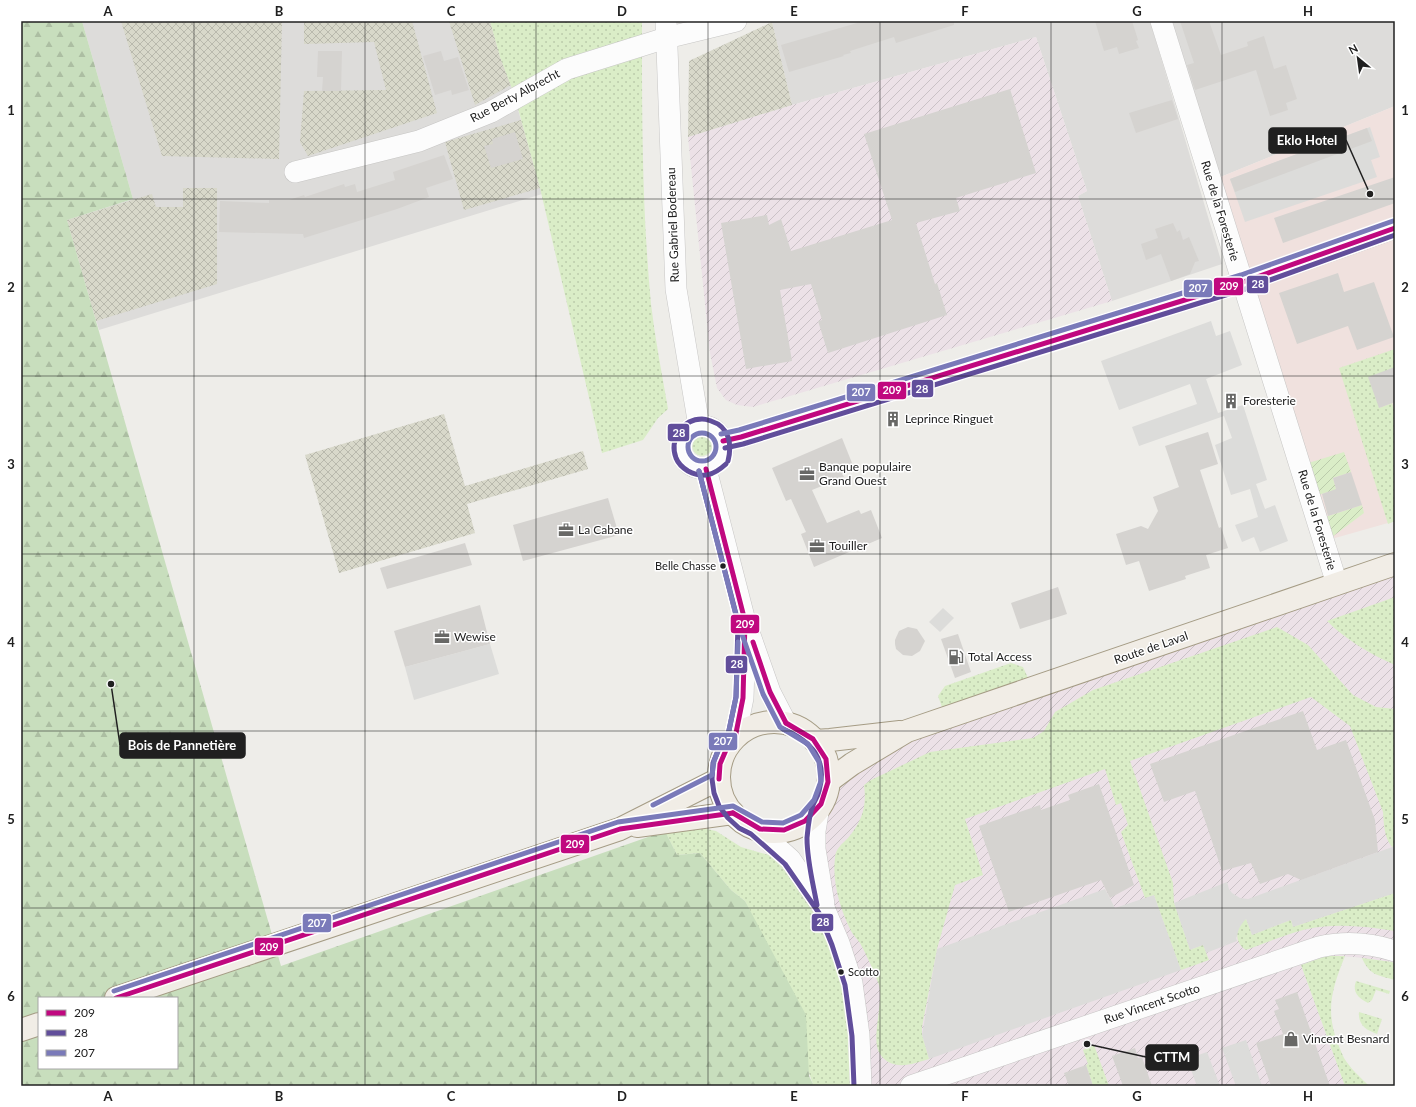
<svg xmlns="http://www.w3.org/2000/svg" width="1416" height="1107" font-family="Lato,sans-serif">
<defs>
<pattern id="industrial-furrows" width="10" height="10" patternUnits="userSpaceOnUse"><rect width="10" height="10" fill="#ece1e7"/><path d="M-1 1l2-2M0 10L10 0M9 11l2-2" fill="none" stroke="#cac1c6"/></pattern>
<pattern id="construction-cross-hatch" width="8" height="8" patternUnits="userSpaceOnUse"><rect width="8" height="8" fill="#d8d8ca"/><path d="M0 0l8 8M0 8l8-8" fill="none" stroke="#b9b9ad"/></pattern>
<pattern id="grass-dots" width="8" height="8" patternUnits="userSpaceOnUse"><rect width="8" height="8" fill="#daedc7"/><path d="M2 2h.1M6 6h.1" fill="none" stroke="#bbcbab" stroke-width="1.8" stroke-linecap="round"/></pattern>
<pattern id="forest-firs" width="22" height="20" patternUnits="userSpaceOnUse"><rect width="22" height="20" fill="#c8debd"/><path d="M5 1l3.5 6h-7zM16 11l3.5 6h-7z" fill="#acbea2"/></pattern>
<pattern id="garden-furrows" width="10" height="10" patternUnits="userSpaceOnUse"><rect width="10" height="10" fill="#daedc7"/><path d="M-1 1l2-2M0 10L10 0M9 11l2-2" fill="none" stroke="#bbcbab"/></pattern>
</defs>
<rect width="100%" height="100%" fill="#eeede9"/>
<g fill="#dddcda">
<polygon points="82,21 490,21 500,57 511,85 542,194 99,330 67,220 133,199"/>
<polygon points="775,21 1150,21 1222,264 1112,301 1078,196 1087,191 1036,37 792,105 772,22"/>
<polygon points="1167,21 1395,21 1395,106 1218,178"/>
</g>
<polygon fill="#f0e1de" points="1395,106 1395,521 1328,540 1218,178"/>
<g fill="url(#industrial-furrows)">
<polygon points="1036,37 1087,191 1078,196 1112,301 753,407 737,405 726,400 717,388 710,353 688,137 792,105"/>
<polygon points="1395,564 1395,964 1392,962 1354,957 1326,956 1301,965 1345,1086 861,1086 819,807 826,794 829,781 907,731"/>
</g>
<g fill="#dcdcda">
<polygon points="1370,127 1380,157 1371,160 1377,177 1245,222 1230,179"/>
<polygon points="1211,321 1216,336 1230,331 1242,365 1206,379 1218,413 1243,405 1267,480 1256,484 1265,509 1275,505 1288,541 1260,552 1254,537 1242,542 1235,525 1258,517 1250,489 1231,495 1215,445 1232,438 1224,416 1139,446 1132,427 1197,404 1190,384 1119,410 1101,361"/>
<polygon points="943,608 954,618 940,632 929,622"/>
<polygon points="490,644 499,674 414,700 405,667"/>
<polygon points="1395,846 1395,893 1293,927 1291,920 1252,935 1246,919 1236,938 1237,941 1206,953 1203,945 1190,950 1174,903 1227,882 1229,889 1232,893 1240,898 1248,899"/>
<polygon points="1105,889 1115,908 1154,895 1181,970 929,1059 922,1035 937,949"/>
<polygon points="1246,1040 1262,1086 1236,1086 1222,1048"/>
<polygon points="1207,1052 1220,1086 1197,1086 1187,1059"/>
</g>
<g fill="url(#construction-cross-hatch)">
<polygon points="121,21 282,21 279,159 162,156"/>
<polygon points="304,21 412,21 437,113 308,156 300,142 304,91 386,90 374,42 304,44"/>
<polygon points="449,21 490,21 500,57 511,85 475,105"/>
<polygon points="772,22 792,105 688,137 689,61"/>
<polygon points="521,120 540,188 464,210 445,142"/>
<polygon points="183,188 217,188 217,284 96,321 67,220 152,194 156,207 183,207"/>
<polygon points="444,414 465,486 583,451 588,469 467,504 475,533 339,573 305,455"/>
</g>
<g fill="url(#grass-dots)">
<polygon points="490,21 642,21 642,38 513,91 500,57"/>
<path d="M642,51c0,85 1,169 9,253 4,35 11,70 17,105l-10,9 -15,22 -41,13 -62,-265 -23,-83 46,-26z"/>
<polygon points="1395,349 1395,367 1379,408 1392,403 1395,412 1395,521 1388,524 1339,368"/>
<circle cx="702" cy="446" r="10"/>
<path d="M1395,597v68c-25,-11 -49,-25 -68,-44z"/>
<path d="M1277,627l31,18 45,50 23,12 19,2v137l-3,1c-8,-10 -8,-22 -9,-35l-33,-86 -39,-29 -181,64 43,122 1,20 16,47 13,-5 6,15 -28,10 -27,-75 -9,3 -24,-66 7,-7 -7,-22 -5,2 -11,-36 -140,50 18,56 -28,10 -18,64 -15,78v8l7,24c-16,5 -37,13 -49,-5 -10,-14 4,-51 -1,-69 -5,-14 -12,-29 -19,-42 -3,-4 -7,-8 -9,-12 -11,-22 -19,-49 -16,-73 0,-9 7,-14 13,-20 14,-17 19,-31 16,-53l7,-5 59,-28 103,-14 11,-7 11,-19 38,-22z"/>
<polygon points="1011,663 1023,667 1028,678 942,707 938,696 945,686"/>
<polygon points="702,828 716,831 741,847 772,856 787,868 801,888 836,960 849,1007 853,1040 848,1041 850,1086 812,1086 813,1084 751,913 745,901 731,890 700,853 677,855 665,831"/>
<path d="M1395,893v38c-30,-5 -59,-8 -88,-2 -21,5 -41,14 -61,21 -13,-8 -10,-21 0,-31l6,16 39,-15 2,7z"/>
<path d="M1326,956h19c-12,30 -20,53 -8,85 2,5 4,11 7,17 6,10 16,19 25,28h-24l-44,-121z"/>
<path d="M1362,958l30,4 3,2v16c-17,-5 -25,-4 -33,-22z"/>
<path d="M1356,981l34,10 -1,3 -13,-4 -4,10 -4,3c-10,-5 -16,-11 -12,-22z"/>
<path d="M1359,1012l23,7 -5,15c-11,-4 -19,-9 -18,-22z"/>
<polygon points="1094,1045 1109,1086 1093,1086 1086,1065 1088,1064 1083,1050"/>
</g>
<path fill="url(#forest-firs)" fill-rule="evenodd" d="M21,21h61l51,178 -66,21 214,746 384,-135 12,24 23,-2 31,37 14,11 61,114 3,61 4,8 -1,2h-791zM39,998h138v70h-138z"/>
<g fill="url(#garden-furrows)">
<polygon points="1344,452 1351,472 1333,478 1337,492 1331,491 1315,496 1305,464"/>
<polygon points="1362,505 1364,513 1328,540 1322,518"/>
</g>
<g fill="#d5d3d0">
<polygon points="864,21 954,21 954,25 896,43 894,37 850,51 851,53 843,55 844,56 789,72 781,45"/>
<polygon points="1095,21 1132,21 1138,40 1136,41 1139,48 1119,54 1117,47 1104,51"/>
<polygon points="1180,21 1209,21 1221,55 1248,46 1247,42 1264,36 1274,69 1286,65 1297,99 1286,103 1288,110 1270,116 1256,70 1195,90 1187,65 1194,63"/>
<polygon points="318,51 342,51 341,91 322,91 323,77 317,77"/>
<polygon points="441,51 444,61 458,57 469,90 452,95 451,90 435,95 423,56"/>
<polygon points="1010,89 1036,173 956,198 960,211 916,223 935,284 937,283 947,315 828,353 818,321 822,320 811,284 780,290 792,361 746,369 721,223 767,215 769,225 781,219 791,251 892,220 864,134"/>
<polygon points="1172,100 1178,119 1136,133 1129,113"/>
<polygon points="1367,128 1372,141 1235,192 1230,179"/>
<polygon points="515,132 523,159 491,168 484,146 493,144 492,139"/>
<polygon points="444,155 453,179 426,188 429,197 397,209 304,238 303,234 219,232 220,201 269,203 269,200 289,200 304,195 305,197 344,184 345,187 355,184 357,192 395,180 393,172"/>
<polygon points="1395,177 1395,203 1283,243 1274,218"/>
<polygon points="1173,223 1177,232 1180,230 1183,240 1189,237 1199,261 1195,262 1190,274 1171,281 1161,254 1146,260 1141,244 1158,238 1155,229"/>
<polygon points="1338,273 1344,292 1374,282 1394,337 1357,350 1348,326 1297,344 1279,293"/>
<polygon points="1395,367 1395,402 1379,408 1368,377"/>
<polygon points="1208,432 1218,464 1200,470 1219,528 1221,527 1228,548 1206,555 1210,568 1185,576 1186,579 1149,591 1139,561 1126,565 1116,534 1141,526 1148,529 1158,511 1153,497 1179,487 1165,446"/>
<polygon points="842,438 854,468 842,474 844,477 812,490 827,523 859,510 861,514 871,510 882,538 814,567 801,534 806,532 791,499 786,501 772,468"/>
<polygon points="1351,472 1362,505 1328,516 1322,494 1336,489 1333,478"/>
<polygon points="608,498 619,535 523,561 513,525"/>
<polygon points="465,543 472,565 387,589 380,568"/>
<polygon points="1058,587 1067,614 1020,629 1011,603"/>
<polygon points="480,605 490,644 405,667 394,631"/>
<polygon points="908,627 917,629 925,641 920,651 912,656 903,655 896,649 895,644 895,640 899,631"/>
<polygon points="958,634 971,672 955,678 941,639"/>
<polygon points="1303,711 1317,750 1346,740 1375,820 1378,852 1301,880 1288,874 1260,884 1251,863 1222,871 1195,791 1164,802 1150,764"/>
<polygon points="1099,784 1134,885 1110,898 1101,880 1009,912 979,826 1040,805 1041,810 1070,800 1068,795"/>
<polygon points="1297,992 1330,1086 1271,1086 1256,1043 1283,1034 1274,1011 1279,1009 1275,1000"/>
<polygon points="1135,1048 1138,1058 1142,1057 1152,1086 1123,1086 1112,1056"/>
<polygon points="1086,1065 1093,1086 1069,1086 1064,1073"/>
</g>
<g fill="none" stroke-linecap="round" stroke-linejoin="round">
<g stroke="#c7c6c5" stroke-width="22">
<g id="minor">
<polyline points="666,21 676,289 699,426"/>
<polyline points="1161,21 1337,584"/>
<polyline points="295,172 419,141 491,112 567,69 666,38 736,21"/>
<circle cx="702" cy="447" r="21"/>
<polyline points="723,441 741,437 1243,282 1395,228"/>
<polyline points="706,469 745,621 770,692 786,723"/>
<polyline points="735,738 743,698 745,635"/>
<polyline points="819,807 815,831 815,849 824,904"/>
<polyline points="755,828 790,859 825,910 839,943 852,983 859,1035 861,1086"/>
<path d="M911,1086l408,-139c26,-6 51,-4 76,4"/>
</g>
</g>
<g stroke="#a59c85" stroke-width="24">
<g id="major">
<circle cx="774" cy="777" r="55"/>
<polyline points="815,741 830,740 900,732"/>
<polyline points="829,781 852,764 907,731 1395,564"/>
<polyline points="637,826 733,813"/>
<polyline points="116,998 620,829 719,779"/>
<polyline points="21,1030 39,1024"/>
</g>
</g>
<use href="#minor" stroke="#fcfcfc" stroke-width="21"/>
<use href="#major" stroke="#f1ede6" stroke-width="22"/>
<g stroke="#fff" stroke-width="8">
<g id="bus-1">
<polyline points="723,441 741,437 1243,282 1395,228"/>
<polyline points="706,469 745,621 743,698 735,738 726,750 720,764 719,779"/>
<polyline points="753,642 770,692 786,723"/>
<polyline points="733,813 760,829 784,830 805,821 821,804 828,782 826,759 813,739 786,723"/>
<polyline points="116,998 620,829 733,813"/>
</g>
</g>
<g stroke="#fff" stroke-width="8">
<g id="bus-2">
<polyline points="725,448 743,444 1245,289 1395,235"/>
<path d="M726,464c-12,11 -23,15 -38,7 -5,-3 -10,-8 -12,-13 -7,-19 7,-39 26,-39 4,0 6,1 9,2 19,6 21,24 17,40"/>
<polyline points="699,471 738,622 736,697 728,735 720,746 713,763 712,779 714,793 719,806 728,818 739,828 751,834 785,864 819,913 832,945 845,985 852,1036 854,1086"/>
<path d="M783,729c28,12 45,30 36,62 -1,5 -4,9 -6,14 -4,10 -5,22 -6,33 0,23 6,45 10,67"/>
</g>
</g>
<g stroke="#fff" stroke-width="8">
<g id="bus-3">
<circle cx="702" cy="447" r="14"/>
<polyline points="721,434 739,430 1241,275 1393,221"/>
<polyline points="653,805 712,775 714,761 720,746 728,735 736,697 738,642"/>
<polyline points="114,991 618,822 733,806 762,822 783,823 801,815 814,800 821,781 819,762 808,744 780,727 763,694 738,623 699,471"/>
</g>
</g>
<use href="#bus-1" stroke="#c0087f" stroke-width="5"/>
<use href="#bus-2" stroke="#614e9b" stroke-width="5"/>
<use href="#bus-3" stroke="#7a7ab9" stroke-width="5"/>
</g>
<path fill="none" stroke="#202020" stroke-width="1" stroke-opacity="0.55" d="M194,21v1065M365,21v1065M536,21v1065M708,21v1065M880,21v1065M1051,21v1065M1222,21v1065M21,199h1374M21,376h1374M21,554h1374M21,731h1374M21,908h1374"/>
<defs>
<g id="building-bare" transform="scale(1.2)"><path d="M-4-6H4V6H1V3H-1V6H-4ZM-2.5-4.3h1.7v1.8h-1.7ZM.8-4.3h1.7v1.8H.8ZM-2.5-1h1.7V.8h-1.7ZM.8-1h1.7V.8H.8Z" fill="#686866" stroke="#fff" stroke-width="2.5" paint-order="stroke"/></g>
<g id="office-bare" transform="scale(1.2)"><path d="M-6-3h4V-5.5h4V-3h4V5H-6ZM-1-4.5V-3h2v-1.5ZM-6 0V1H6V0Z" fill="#686866" stroke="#fff" stroke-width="2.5" paint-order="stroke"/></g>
<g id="fuel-bare" transform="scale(1.2)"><path d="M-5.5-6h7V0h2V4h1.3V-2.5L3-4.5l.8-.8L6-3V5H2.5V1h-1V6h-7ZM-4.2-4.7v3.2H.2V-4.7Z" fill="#686866" stroke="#fff" stroke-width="2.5" paint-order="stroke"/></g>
<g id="shop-bare" transform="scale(1.2)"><path d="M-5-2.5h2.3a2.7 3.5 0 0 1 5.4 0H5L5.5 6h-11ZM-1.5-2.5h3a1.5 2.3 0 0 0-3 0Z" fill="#686866" stroke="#fff" stroke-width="2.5" paint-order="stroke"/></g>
</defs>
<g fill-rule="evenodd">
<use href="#building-bare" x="1231" y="401"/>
<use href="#building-bare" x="893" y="419"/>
<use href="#office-bare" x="807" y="474"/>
<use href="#office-bare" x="566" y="530"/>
<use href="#office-bare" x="817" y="546"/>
<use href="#office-bare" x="442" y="637"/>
<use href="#fuel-bare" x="956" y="657"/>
<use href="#shop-bare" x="1291" y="1039"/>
</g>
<g fill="#202020" stroke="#fff" stroke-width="1.5">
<circle cx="723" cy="566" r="3.5"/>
<circle cx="841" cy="972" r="3.5"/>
</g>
<g text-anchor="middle" stroke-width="3" stroke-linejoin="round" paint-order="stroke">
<g font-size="11" fill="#202020" stroke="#fff" text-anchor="end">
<text x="716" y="570">Belle Chasse</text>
<text x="848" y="976" text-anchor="start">Scotto</text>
</g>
<g font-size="12" fill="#202020" stroke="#fff">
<text transform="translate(515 96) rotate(-28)" y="4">Rue Berty Albrecht</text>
<text transform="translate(1220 211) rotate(73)" y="4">Rue de la Foresterie</text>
<text transform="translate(673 225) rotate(-92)" y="4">Rue Gabriel Bodereau</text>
<text transform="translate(1317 520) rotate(73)" y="4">Rue de la Foresterie</text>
<text transform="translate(1151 648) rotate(-19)" y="4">Route de Laval</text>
<text transform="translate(1152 1004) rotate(-19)" y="4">Rue Vincent Scotto</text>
</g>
<g font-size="12" fill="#202020" stroke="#fff" text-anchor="start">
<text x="1243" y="405">Foresterie</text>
<text x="905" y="423">Leprince Ringuet</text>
<text x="819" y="471">Banque populaire<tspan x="819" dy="14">Grand Ouest</tspan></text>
<text x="578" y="534">La Cabane</text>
<text x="829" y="550">Touiller</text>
<text x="454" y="641">Wewise</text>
<text x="968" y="661">Total Access</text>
<text x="1303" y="1043">Vincent Besnard</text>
</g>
</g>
<path fill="none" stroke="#202020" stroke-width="1.5" d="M1370 194L1346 140M111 684L120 745M1087 1044L1146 1057"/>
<g fill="#202020" stroke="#fff" stroke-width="1.5">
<circle cx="1370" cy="194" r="4"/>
<circle cx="111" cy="684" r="4"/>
<circle cx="1087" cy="1044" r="4"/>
</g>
<g fill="#202020" stroke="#202020" stroke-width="1.5">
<rect x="1269" y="128" width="77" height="25" rx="4"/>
<rect x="120" y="733" width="125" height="25" rx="4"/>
<rect x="1146" y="1045" width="52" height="25" rx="4"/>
</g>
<g font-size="13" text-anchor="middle" font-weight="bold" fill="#fff">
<text x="1307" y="145">Eklo Hotel</text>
<text x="182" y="750">Bois de Pannetière</text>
<text x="1172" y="1062">CTTM</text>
</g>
<g stroke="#fff" stroke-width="1.5">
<rect x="1246" y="275" width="23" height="19" rx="4" fill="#614e9b"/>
<rect x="1213" y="277" width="31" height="19" rx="4" fill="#c0087f"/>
<rect x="1183" y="279" width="30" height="19" rx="4" fill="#7a7ab9"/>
<rect x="911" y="379" width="23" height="19" rx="4" fill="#614e9b"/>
<rect x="877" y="381" width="30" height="19" rx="4" fill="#c0087f"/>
<rect x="846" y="383" width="30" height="19" rx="4" fill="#7a7ab9"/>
<rect x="667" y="423" width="23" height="19" rx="4" fill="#614e9b"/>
<rect x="730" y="614" width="30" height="20" rx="4" fill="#c0087f"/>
<rect x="725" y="655" width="23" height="19" rx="4" fill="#614e9b"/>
<rect x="708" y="732" width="30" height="19" rx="4" fill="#7a7ab9"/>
<rect x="560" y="834" width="30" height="20" rx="4" fill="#c0087f"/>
<rect x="811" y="913" width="23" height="19" rx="4" fill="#614e9b"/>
<rect x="302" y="913" width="30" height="20" rx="4" fill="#7a7ab9"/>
<rect x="254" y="937" width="30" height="19" rx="4" fill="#c0087f"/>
</g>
<g font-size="11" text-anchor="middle" font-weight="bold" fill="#fff">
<text x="1258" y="288">28</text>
<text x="1229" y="290">209</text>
<text x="1198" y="292">207</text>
<text x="922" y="393">28</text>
<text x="892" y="394">209</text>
<text x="861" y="396">207</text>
<text x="679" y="437">28</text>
<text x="745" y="628">209</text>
<text x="737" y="668">28</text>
<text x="723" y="745">207</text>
<text x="575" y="848">209</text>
<text x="823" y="926">28</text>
<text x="317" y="927">207</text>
<text x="269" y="951">209</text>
</g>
<rect width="1416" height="1107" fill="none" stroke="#ffffff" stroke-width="44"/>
<rect x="38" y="997" width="140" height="72" fill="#ffffff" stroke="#a6a6a6"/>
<rect x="46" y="1010" width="20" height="6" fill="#c0087f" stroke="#a6a6a6"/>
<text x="74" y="1017" font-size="12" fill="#202020">209</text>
<rect x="46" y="1030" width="20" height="6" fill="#614e9b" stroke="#a6a6a6"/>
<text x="74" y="1037" font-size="12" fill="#202020">28</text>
<rect x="46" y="1050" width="20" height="6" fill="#7a7ab9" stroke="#a6a6a6"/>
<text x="74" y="1057" font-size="12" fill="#202020">207</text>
<g transform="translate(1358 58) rotate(331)" stroke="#ffffff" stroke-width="3" paint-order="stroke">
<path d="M0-3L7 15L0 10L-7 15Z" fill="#202020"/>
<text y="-6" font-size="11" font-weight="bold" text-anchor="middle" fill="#202020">N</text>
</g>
<rect x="22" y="22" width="1372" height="1063" fill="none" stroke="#202020" stroke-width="1.5"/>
<g font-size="13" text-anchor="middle" font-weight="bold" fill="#202020">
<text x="108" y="16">A</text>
<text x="279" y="16">B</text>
<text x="451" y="16">C</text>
<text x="622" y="16">D</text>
<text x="794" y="16">E</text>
<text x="965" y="16">F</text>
<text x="1137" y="16">G</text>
<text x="1308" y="16">H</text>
<text x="11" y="115">1</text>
<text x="1405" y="115">1</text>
<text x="11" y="292">2</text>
<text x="1405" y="292">2</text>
<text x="11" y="469">3</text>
<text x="1405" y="469">3</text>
<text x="11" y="647">4</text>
<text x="1405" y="647">4</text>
<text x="11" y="824">5</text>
<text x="1405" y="824">5</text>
<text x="11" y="1001">6</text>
<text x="1405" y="1001">6</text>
<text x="108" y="1101">A</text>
<text x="279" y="1101">B</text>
<text x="451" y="1101">C</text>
<text x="622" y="1101">D</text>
<text x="794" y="1101">E</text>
<text x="965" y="1101">F</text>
<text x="1137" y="1101">G</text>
<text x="1308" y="1101">H</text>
</g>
</svg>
